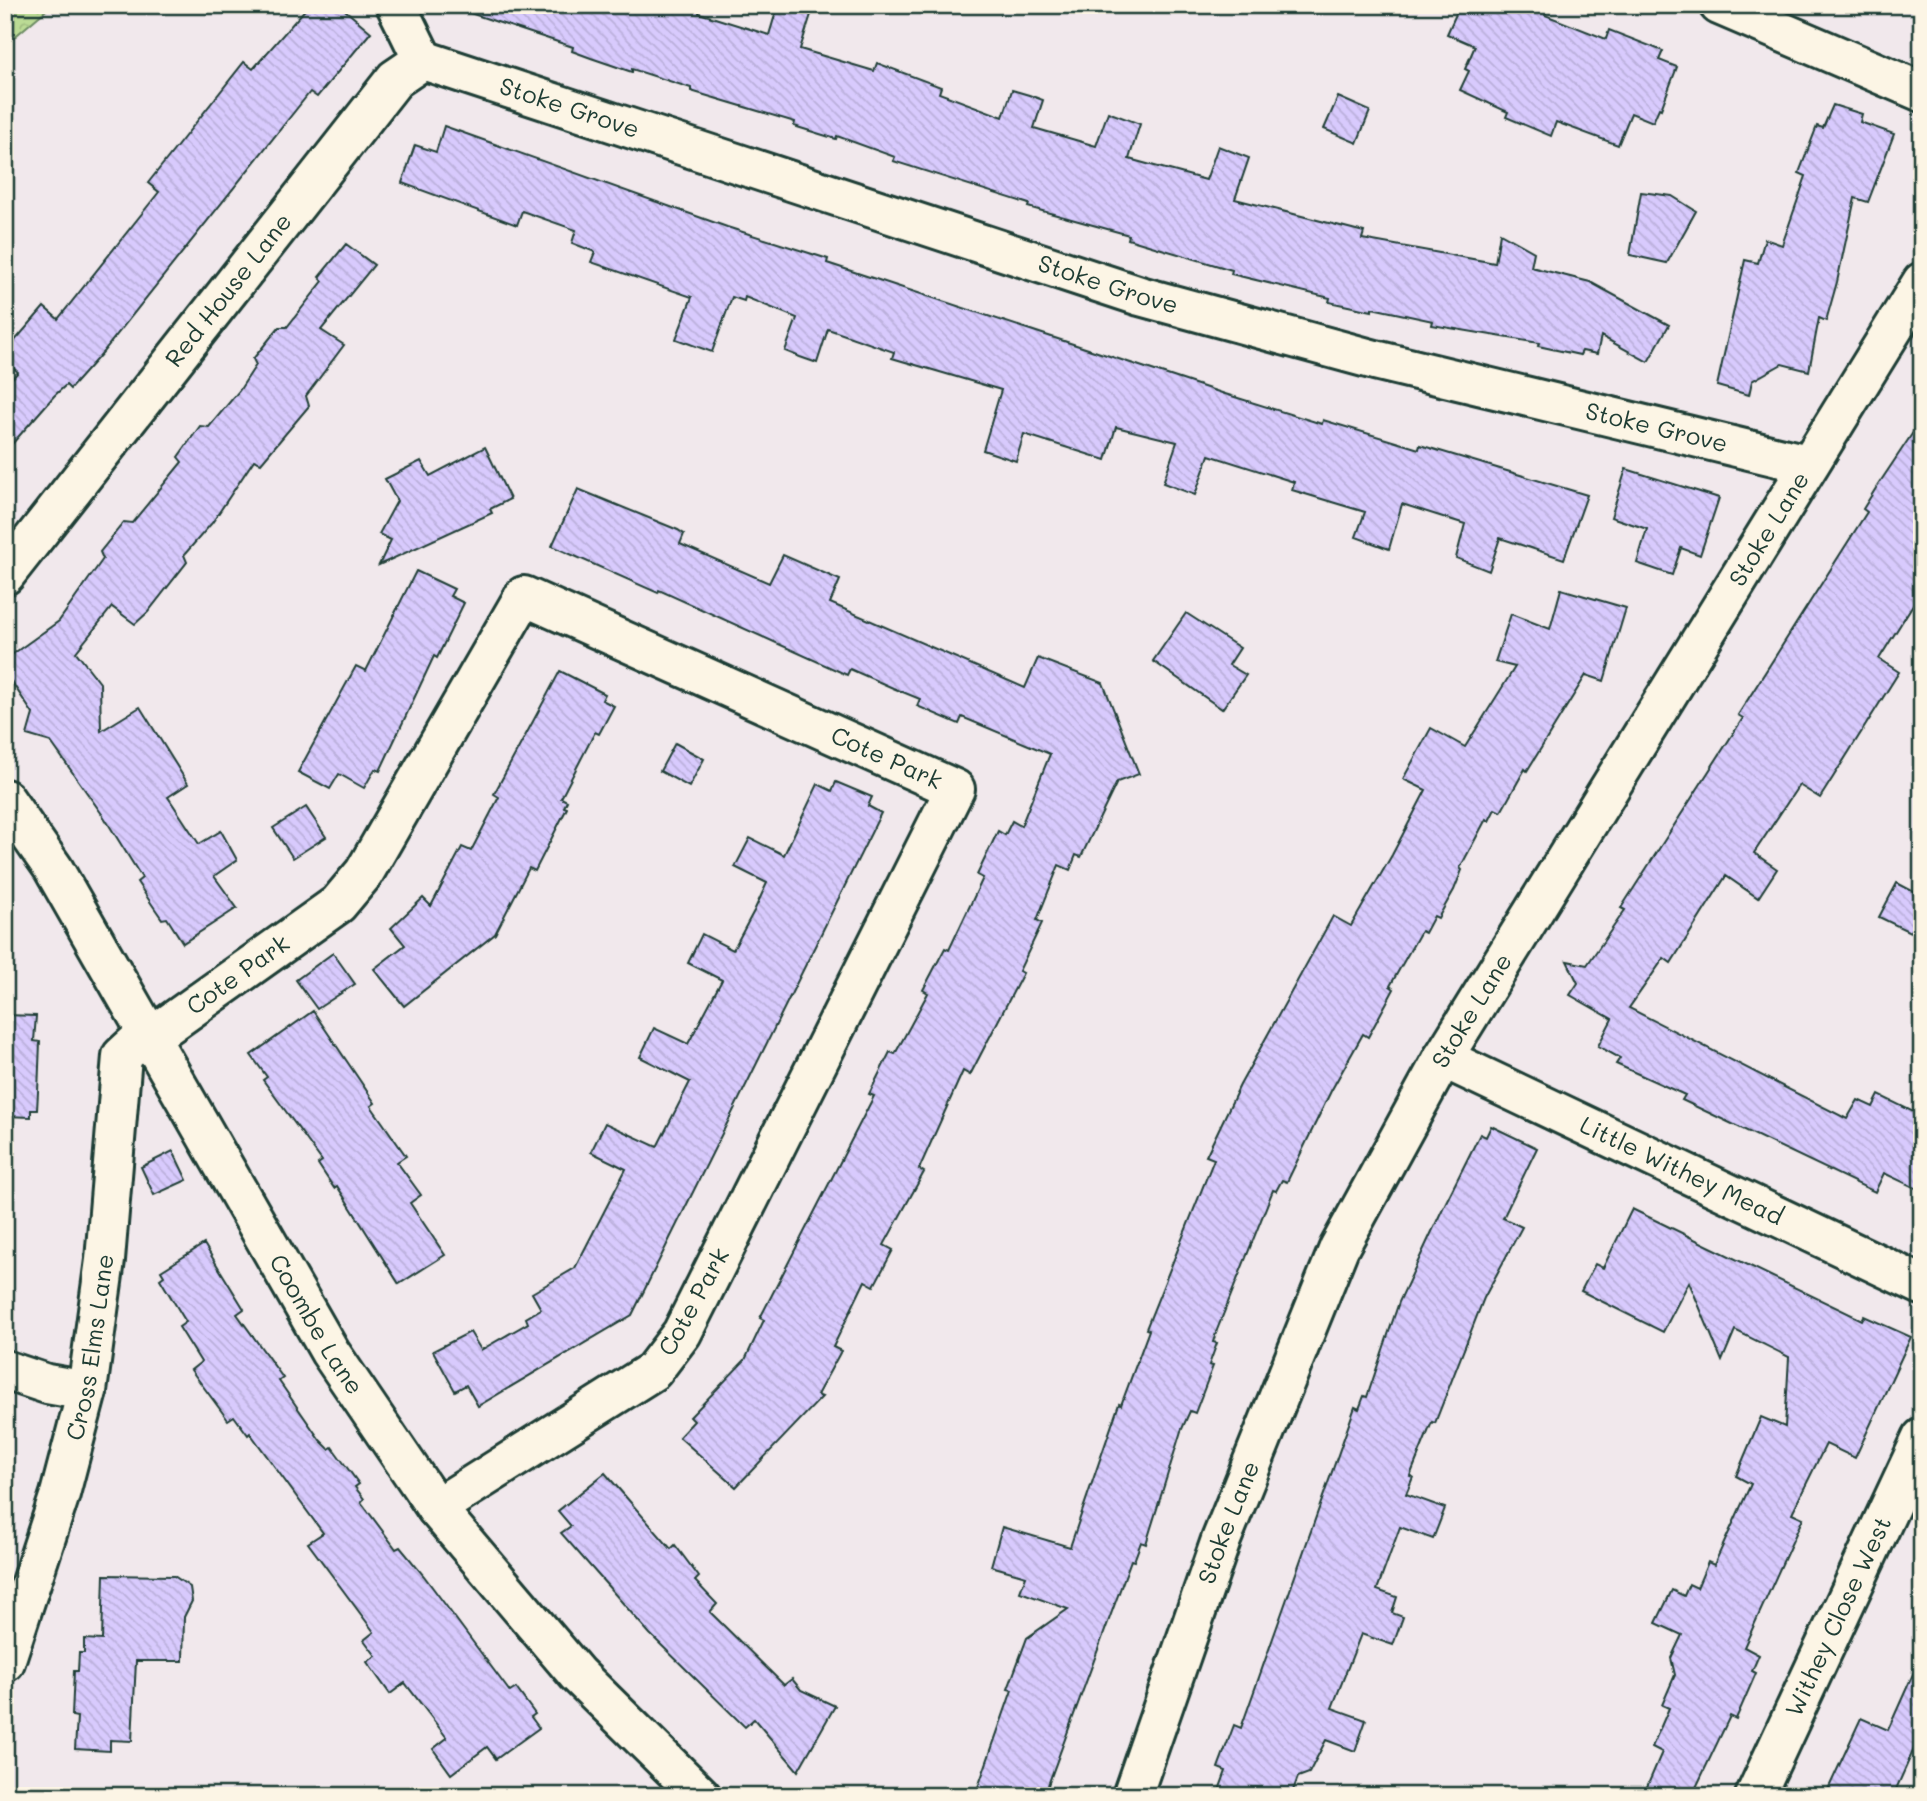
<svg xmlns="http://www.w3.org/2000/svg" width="1927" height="1801" font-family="Mali,sans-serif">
<defs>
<pattern id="forest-crowns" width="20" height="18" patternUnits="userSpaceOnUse" patternTransform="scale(1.75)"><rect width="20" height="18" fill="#bbdb95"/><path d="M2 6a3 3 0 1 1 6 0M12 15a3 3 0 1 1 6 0" fill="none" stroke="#a0bd81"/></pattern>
<pattern id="building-back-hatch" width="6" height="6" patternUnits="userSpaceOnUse" patternTransform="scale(1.75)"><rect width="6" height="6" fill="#d8cafd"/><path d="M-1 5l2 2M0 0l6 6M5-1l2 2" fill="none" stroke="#b9aed9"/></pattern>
</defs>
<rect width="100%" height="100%" fill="#f1e8ec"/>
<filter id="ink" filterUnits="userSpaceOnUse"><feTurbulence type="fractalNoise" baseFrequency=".0143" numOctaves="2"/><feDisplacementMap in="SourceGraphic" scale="14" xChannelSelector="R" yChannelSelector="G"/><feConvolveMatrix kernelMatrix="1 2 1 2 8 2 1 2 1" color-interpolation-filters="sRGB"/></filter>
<g filter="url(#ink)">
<polygon fill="url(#forest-crowns)" stroke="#6d8c64" stroke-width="2" points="5,5 52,5 5,45"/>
<g fill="url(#building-back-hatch)" stroke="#1f3d34" stroke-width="2">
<polygon points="309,5 339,5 371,32 317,97 310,92 103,352 70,389 66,385 54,396 5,452 5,386 18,372 5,361 5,352 44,307 58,319 159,192 148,183 244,62 253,69"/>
<polygon points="465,5 701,5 699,13 769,35 778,5 814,5 800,49 874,71 877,63 941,87 939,93 1003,117 1012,90 1029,95 1043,100 1034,128 1096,146 1108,112 1140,124 1129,159 1206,180 1218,146 1249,158 1235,199 1364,232 1362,239 1495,263 1500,233 1534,252 1531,267 1590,282 1669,325 1648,362 1601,336 1597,354 1582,351 1580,355 1538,346 1539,343 1432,325 1433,321 1372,308 1372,311 1329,302 1330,298 1231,274 1232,270 1128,239 1129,235 1028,207 1029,204 893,161 895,157 837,136 836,139 794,126 795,122 691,91 691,88 632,69 632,72 591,58 572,51 573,47 464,11"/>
<polygon points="1460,5 1549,5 1545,15 1606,39 1609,30 1663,51 1659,60 1677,67 1661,109 1659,108 1653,122 1631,113 1618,145 1556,122 1551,136 1506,117 1508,112 1460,90 1469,71 1465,69 1475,46 1447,34"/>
<polygon points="1338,97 1370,111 1357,143 1324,129"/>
<polygon points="1833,105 1862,114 1860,122 1894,134 1868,202 1855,198 1837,282 1826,321 1819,318 1809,371 1782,364 1752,381 1749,395 1717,386 1745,260 1758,263 1765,239 1782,245 1806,176 1799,173 1817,126 1823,128"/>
<polygon points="444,126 727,227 828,259 827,263 1225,394 1322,424 1323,420 1419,449 1420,445 1587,495 1564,559 1500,538 1489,571 1456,558 1465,524 1402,504 1389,549 1356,537 1365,512 1292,490 1294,482 1209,455 1195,495 1163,483 1177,442 1116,427 1106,460 1024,434 1016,461 983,450 1001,390 892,358 894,352 828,329 817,363 800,357 785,351 797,318 745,297 744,301 732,297 712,352 676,339 692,297 591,262 595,252 572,243 576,230 522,211 517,225 402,183 415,145 436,152"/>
<polygon points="1641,192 1672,196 1696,211 1667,263 1630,255"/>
<polygon points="346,244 374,265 321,330 344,345 306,396 309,406 261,463 254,460 212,523 184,555 187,562 148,612 135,624 112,607 76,652 100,683 101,731 140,707 188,784 168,797 199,844 221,831 237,860 214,876 237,908 183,943 167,918 162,919 151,903 137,882 142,878 104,817 51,742 27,735 33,714 7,675 10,656 59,621 103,559 100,552 124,522 132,523 182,462 178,457 200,426 209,427 239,391 256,365 253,359 279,327 287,327 323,281 319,277"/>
<polygon points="1922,419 1922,590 1879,659 1899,672 1820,798 1799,785 1754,853 1777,869 1758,898 1726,876 1671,963 1664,958 1629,1008 1847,1119 1858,1100 1873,1107 1879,1095 1922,1116 1922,1191 1884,1173 1875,1192 1682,1100 1685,1095 1616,1064 1620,1058 1598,1046 1612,1019 1570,995 1578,983 1567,961 1587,965 1625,910 1621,908 1743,718 1738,715 1867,512 1863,509 1876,488"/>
<polygon points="485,447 510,499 490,509 492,513 379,565 391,540 379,534 397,501 385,479 421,461 430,476"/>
<polygon points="1626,469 1719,498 1700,555 1681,548 1672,575 1637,563 1647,529 1611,517"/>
<polygon points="578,489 678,530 684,534 680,544 769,583 783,555 840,580 830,603 1025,688 1038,658 1103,683 1139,774 1117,782 1081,857 1076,855 1070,870 1059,865 1037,920 1042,923 1019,971 1023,973 970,1075 963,1071 919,1169 924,1172 884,1245 893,1250 874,1286 865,1281 833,1347 841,1351 817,1395 822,1397 736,1487 679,1437 694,1421 690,1417 745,1360 764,1320 760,1318 874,1096 869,1094 890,1052 895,1054 928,993 923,990 945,948 949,950 983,878 977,875 998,831 1005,835 1012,821 1021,826 1050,754 962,717 959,724 917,706 920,699 893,688 850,669 847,675 659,590 658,593 552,546"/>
<polygon points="416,571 454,589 450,596 464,603 437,658 434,656 380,771 375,769 364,788 339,774 330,789 298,772 356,666 366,671"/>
<polygon points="1561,589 1626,608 1604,681 1586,675 1527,771 1525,769 1501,812 1495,809 1489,821 1486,819 1460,868 1462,870 1454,890 1438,918 1434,916 1425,933 1421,931 1390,986 1394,989 1368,1037 1363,1034 1331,1091 1287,1182 1282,1180 1276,1191 1273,1190 1217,1330 1213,1342 1217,1343 1209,1365 1213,1366 1195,1413 1190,1411 1181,1431 1146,1544 1141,1542 1134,1561 1131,1560 1044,1796 975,1796 1012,1690 1008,1689 1027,1638 1068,1609 1020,1592 1026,1576 991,1566 1002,1527 1070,1547 1119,1404 1121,1405 1149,1330 1146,1329 1214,1159 1206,1156 1240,1085 1333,916 1351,926 1392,855 1426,790 1403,779 1431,728 1465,747 1515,667 1495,662 1511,614 1550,629"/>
<polygon points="1186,613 1240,648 1229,665 1246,675 1222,709 1153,661"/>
<polygon points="560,671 605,694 602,700 614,706 599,734 595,732 561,798 567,801 564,807 567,808 535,871 529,868 495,934 404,1006 374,969 405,945 391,928 423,898 431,906 462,847 471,851 499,797 494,794"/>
<polygon points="675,743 704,759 689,787 660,771"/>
<polygon points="836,782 872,797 868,806 881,813 632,1315 478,1406 466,1385 455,1391 433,1351 470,1332 481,1350 528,1323 526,1318 541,1309 532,1293 575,1268 626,1169 591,1152 605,1123 657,1147 690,1082 640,1057 654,1028 688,1044 722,980 688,963 702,934 733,950 754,911 767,883 735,867 750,838 784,855 818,784 832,791"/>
<polygon points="306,807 326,837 293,858 273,828"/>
<polygon points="1897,883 1922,896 1922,909 1910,932 1879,917"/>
<polygon points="333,953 355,984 317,1009 296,980"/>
<polygon points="313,1011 375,1103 371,1106 406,1156 397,1162 421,1195 410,1203 445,1255 399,1284 337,1186 334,1188 318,1164 322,1161 263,1080 267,1077 251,1055"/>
<polygon points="5,1015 36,1016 34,1041 40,1042 38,1092 37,1110 31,1110 31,1117 5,1116"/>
<polygon points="1491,1126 1537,1148 1503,1218 1522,1227 1484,1298 1435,1423 1432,1422 1410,1476 1413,1477 1406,1494 1445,1508 1433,1539 1400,1527 1377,1590 1397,1597 1392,1613 1403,1617 1393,1645 1361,1634 1332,1708 1366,1720 1355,1751 1326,1740 1309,1773 1298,1777 1291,1796 1217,1796 1226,1771 1218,1768 1234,1725 1241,1728 1355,1407 1359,1409 1364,1396 1367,1397 1399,1302 1443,1208 1480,1134 1486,1137"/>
<polygon points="173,1151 187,1180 154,1195 141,1167"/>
<polygon points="1632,1209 1862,1320 1864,1316 1911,1337 1855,1458 1826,1444 1792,1513 1803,1518 1744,1647 1759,1655 1752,1671 1756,1673 1736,1719 1730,1716 1692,1796 1643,1796 1662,1752 1652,1747 1669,1708 1662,1705 1675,1675 1671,1658 1682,1635 1656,1623 1672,1590 1684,1596 1689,1584 1697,1588 1708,1562 1714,1565 1751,1484 1736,1476 1761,1417 1785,1427 1789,1357 1735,1330 1722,1361 1689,1282 1663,1332 1581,1291 1595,1264 1603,1268"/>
<polygon points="204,1244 244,1309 237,1314 283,1378 279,1381 320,1440 329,1449 332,1447 359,1484 355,1487 364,1499 361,1502 396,1549 400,1547 424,1576 510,1692 516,1688 535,1714 531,1717 539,1728 496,1759 487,1747 451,1774 433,1749 447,1738 405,1683 390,1694 367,1662 376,1656 364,1640 374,1632 308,1543 323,1533 250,1433 248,1435 234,1416 228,1420 191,1370 201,1362 179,1327 186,1322 160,1279 164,1276 161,1271"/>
<polygon points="605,1473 671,1549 675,1545 699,1577 695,1581 717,1604 710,1612 784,1685 792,1679 801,1690 835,1706 798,1771 754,1719 745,1727 650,1634 561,1533 571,1526 558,1511"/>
<polygon points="104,1575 174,1576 190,1587 192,1601 184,1617 183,1661 136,1661 132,1741 110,1740 110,1751 75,1749 77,1717 72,1716 74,1671 78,1671 79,1653 84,1653 84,1639 102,1640"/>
<polygon points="1922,1654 1922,1731 1893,1796 1825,1796 1861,1718 1888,1730"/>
</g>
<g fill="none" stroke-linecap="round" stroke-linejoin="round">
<g stroke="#1f3d34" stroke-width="44">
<g id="minor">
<polyline points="396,5 423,60"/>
<polyline points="1719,5 1922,92"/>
<path id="s1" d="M423,60l717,236 235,64 432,104"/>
<path id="s2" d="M5,575l390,-496 28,-19"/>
<path id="s3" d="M5,799l48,69 277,484 106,156 141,166 124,122"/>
<path id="s4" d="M151,1037l187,-133 26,-31 160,-277 431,193 -273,544 -29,38 -217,137"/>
<path id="s5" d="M1443,1058l479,227"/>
<polyline points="5,1370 47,1384 87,1391"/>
<path id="s6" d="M5,1662l55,-168 27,-103 18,-131 17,-204 25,-23"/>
<path id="s7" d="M1132,1796l89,-256 118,-292 104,-190 479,-776"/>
<path id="s8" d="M1755,1796l167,-358"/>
</g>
</g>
<use href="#minor" stroke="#fcf5e5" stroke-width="38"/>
</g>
</g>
<g text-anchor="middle" stroke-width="5" stroke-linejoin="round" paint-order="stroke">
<g font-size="24" fill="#1f3d34" stroke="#fcf5e5">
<text dy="8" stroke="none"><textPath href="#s1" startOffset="154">Stoke Grove</textPath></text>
<text dy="8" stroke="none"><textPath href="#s1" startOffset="721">Stoke Grove</textPath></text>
<text dy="8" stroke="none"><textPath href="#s2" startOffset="362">Red House Lane</textPath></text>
<text dy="8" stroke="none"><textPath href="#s1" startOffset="1288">Stoke Grove</textPath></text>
<text dy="8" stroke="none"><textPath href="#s7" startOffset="1424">Stoke Lane</textPath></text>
<text dy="8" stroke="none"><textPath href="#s4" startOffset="987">Cote Park</textPath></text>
<text dy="8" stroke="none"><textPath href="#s4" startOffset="107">Cote Park</textPath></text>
<text dy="8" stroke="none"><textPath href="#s7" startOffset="858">Stoke Lane</textPath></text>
<text dy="8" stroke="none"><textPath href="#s5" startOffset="264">Little Withey Mead</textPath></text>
<text transform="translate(694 1302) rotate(-61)" y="8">Cote Park</text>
<text dy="8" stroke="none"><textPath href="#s3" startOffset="611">Coombe Lane</textPath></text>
<text dy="8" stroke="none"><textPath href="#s6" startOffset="327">Cross Elms Lane</textPath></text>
<text dy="8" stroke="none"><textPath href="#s7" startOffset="290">Stoke Lane</textPath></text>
<text dy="8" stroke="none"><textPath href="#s8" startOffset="198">Withey Close West</textPath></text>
</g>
</g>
<rect width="1927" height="1801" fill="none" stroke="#fcf5e5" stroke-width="28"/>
<rect x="14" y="14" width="1899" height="1773" fill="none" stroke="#1f3d34" stroke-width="2.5" filter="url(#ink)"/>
</svg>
